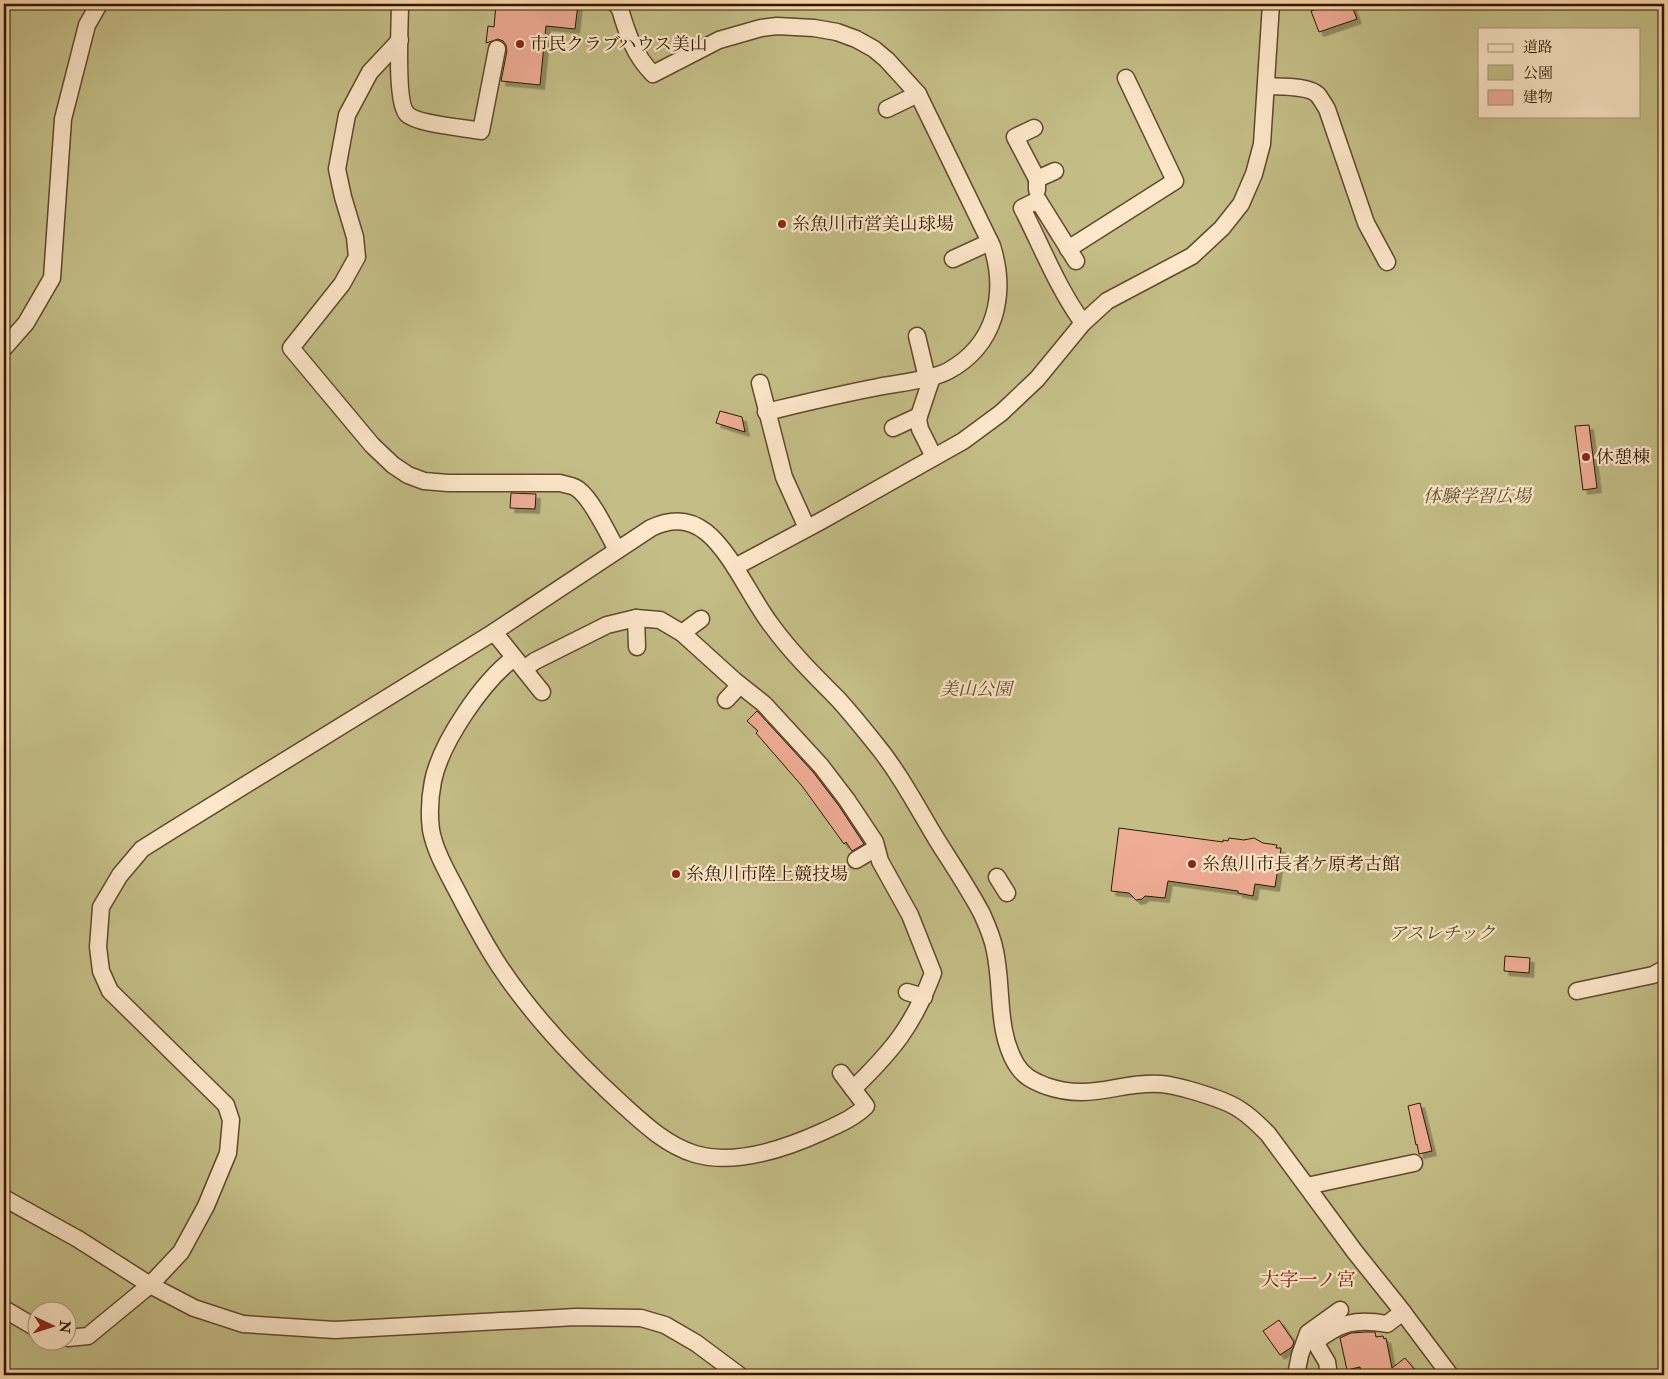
<svg xmlns="http://www.w3.org/2000/svg" width="1668" height="1379" font-family="'IM FELL Double Pica','Noto Serif JP',serif">
<defs>
<filter id="shadow"><feDropShadow dx="4.5" dy="4.5" stdDeviation="0" flood-color="#0004"/></filter>
</defs>
<rect width="100%" height="100%" fill="#fcdaad"/>
<filter id="stains"><feTurbulence type="fractalNoise" baseFrequency=".004" numOctaves="4"/><feColorMatrix values="0 0 0 0 .2 0 0 0 0 .09 0 0 0 0 .02 0 0 0 .5 -.17"/></filter>
<radialGradient id="worn" r=".72"><stop offset=".6" stop-color="#630" stop-opacity="0"/><stop offset="1" stop-color="#630" stop-opacity=".3"/></radialGradient>
<path fill="#c4be86" stroke="#796b44" fill-rule="evenodd" d="M14,4h1650v1371h-1660v-1353zM1479,29h160v87h-160zM38,1312h30v30h-30z"/>
<g fill="#efac96" stroke="#2e1802" filter="url(#shadow)">
<polygon points="496,4 578,4 575,29 546,26 540,85 501,81 507,51 506,45 503,41 498,39 486,43 488,26 494,27"/>
<polygon points="1332,4 1351,4 1357,19 1319,32 1311,11"/>
<polygon points="720,411 742,417 745,432 716,423"/>
<polygon points="1589,425 1597,488 1583,490 1575,426"/>
<polygon points="511,493 536,494 535,509 510,508"/>
<polygon points="757,711 813,772 839,806 864,844 852,851 846,842 844,844 802,786 756,733 758,731 747,721"/>
<polygon points="1119,828 1223,842 1223,840 1228,841 1229,838 1244,840 1254,838 1263,843 1277,845 1276,848 1281,848 1275,887 1255,884 1253,896 1238,893 1238,891 1168,881 1165,898 1145,896 1142,899 1136,900 1129,893 1111,891"/>
<polygon points="1505,956 1530,958 1529,973 1504,971"/>
<polygon points="1420,1103 1432,1151 1419,1154 1417,1144 1416,1145 1408,1106"/>
<polygon points="1279,1320 1294,1342 1292,1347 1280,1355 1263,1331"/>
<polygon points="1366,1332 1375,1332 1376,1337 1383,1336 1384,1339 1386,1338 1392,1368 1405,1358 1419,1375 1365,1375 1365,1373 1361,1373 1360,1367 1347,1370 1340,1338 1351,1333"/>
</g>
<g fill="none" stroke-linecap="round" stroke-linejoin="round">
<g stroke="#62482d" stroke-width="19">
<g id="minor">
<path d="M400,4c0,20 -5,98 7,110 9,10 59,14 74,17l16,-82"/>
<path d="M616,4l4,5c7,24 14,46 33,65l66,-34 42,-12 16,-2 37,2 23,4 19,7 18,10 13,11 31,34 74,152c15,48 4,99 -44,125 -17,9 -50,12 -70,16 -37,7 -74,16 -112,25"/>
<path d="M400,40l-30,32 -23,43 -10,54 6,28 12,40 2,20 -15,27 -51,64 81,97 21,20 15,10 16,6 24,2h112c6,2 14,2 19,7 14,11 29,44 38,60"/>
<path d="M1266,86c13,1 42,-1 52,9 3,4 6,9 9,14l39,114 21,39"/>
<polyline points="887,109 918,94"/>
<polyline points="1034,128 1015,137 1037,179"/>
<polyline points="1037,190 1037,179 1055,171"/>
<polyline points="1068,249 1175,181 1126,78"/>
<polyline points="953,259 990,242"/>
<path d="M1076,261l-38,-61 -16,8c20,39 35,79 61,115"/>
<polyline points="917,336 927,378"/>
<polyline points="4,348 26,323 52,278 63,119 87,25 99,4"/>
<polyline points="932,377 918,419 920,429 934,457"/>
<polyline points="760,383 784,477 807,528"/>
<polyline points="893,428 919,416"/>
<polyline points="735,567 821,521 963,441 1001,413 1037,379 1083,323 1107,301 1192,256 1222,228 1241,204 1254,174 1262,144 1271,4"/>
<polyline points="636,618 637,647"/>
<polyline points="494,632 542,692"/>
<polyline points="682,633 701,619"/>
<path d="M514,658c-31,23 -73,84 -81,123 -3,15 -4,33 -2,49 4,21 15,40 25,59 14,27 28,54 44,78 34,51 77,96 122,137 22,20 44,41 73,50 41,12 92,-6 129,-23 15,-7 30,-13 42,-25l-25,-33"/>
<path d="M524,669l11,-8 72,-36 29,-7 24,2 22,13 53,48 29,23 57,62 26,34 28,42 5,19 30,54 23,58c-20,53 -40,77 -80,116"/>
<polyline points="726,700 740,685"/>
<polyline points="856,860 876,848"/>
<polyline points="997,877 1007,893"/>
<polyline points="1577,991 1653,975 1664,969"/>
<polyline points="907,992 924,997"/>
<polyline points="1307,1186 1414,1163"/>
<polyline points="4,1198 78,1239 150,1285 194,1308 243,1324 335,1330 576,1317 641,1318 665,1325 696,1343 739,1375"/>
<polyline points="4,1309 38,1329"/>
<path d="M68,1338l20,-2 62,-51 31,-33 25,-46 22,-53 3,-33 -5,-15 -116,-114 -9,-20 -3,-24 3,-40 19,-32 22,-26 27,-17 325,-200 157,-104c19,-9 37,-10 55,4 26,21 45,67 66,94 19,26 42,49 65,72 13,14 25,29 37,44 25,30 43,65 63,98 15,24 32,49 45,74 5,11 11,25 13,37 8,37 1,79 21,113 7,12 17,17 30,22 46,16 72,-5 115,-2 16,1 54,13 69,20 15,7 27,19 38,30l87,118 44,55 51,68"/>
<polyline points="1296,1375 1300,1355 1308,1333 1340,1310"/>
<path d="M1329,1375l-2,-13 -12,-20c25,-19 40,-24 72,-18l16,-12"/>
</g>
</g>
<use href="#minor" stroke="#fde7ca" stroke-width="16"/>
</g>
<g fill="#8f2418" stroke="#fde7ca" stroke-width="2">
<circle cx="520" cy="44" r="5"/>
<circle cx="782" cy="224" r="5"/>
<circle cx="1586" cy="457" r="5"/>
<circle cx="1192" cy="864" r="5"/>
<circle cx="676" cy="874" r="5"/>
</g>
<g text-anchor="middle" stroke-width="4.5" stroke-linejoin="round" paint-order="stroke">
<g font-size="18" fill="#2e1802" stroke="#fde7ca" text-anchor="start">
<text x="530" y="50">市民クラブハウス美山</text>
<text x="792" y="230">糸魚川市営美山球場</text>
<text x="1596" y="463">休憩棟</text>
<text x="1202" y="870">糸魚川市長者ケ原考古館</text>
<text x="686" y="880">糸魚川市陸上競技場</text>
</g>
<g font-size="18" font-style="italic" fill="#5b4a2a" stroke="#fde7ca">
<text x="1477" y="502">体験学習広場</text>
<text x="976" y="695">美山公園</text>
<text x="1442" y="939">アスレチック</text>
</g>
<g font-size="19" fill="#7a1f14" stroke="#fde7ca">
<text x="1308" y="1286">大字一ノ宮</text>
</g>
</g>
<rect width="1668" height="1379" fill="none" stroke="#fcdaad" stroke-width="20"/>
<rect x="5" y="5" width="1658" height="1369" fill="none" stroke="#2e1802" stroke-width="2.5"/>
<rect x="10" y="10" width="1648" height="1359" fill="none" stroke="#2e1802"/>
<rect x="1478" y="28" width="162" height="90" fill="#fde7ca" stroke="#aa947a"/>
<rect x="1488" y="44" width="25" height="8" fill="#fde7ca" stroke="#aa947a"/>
<text x="1523" y="52" font-size="15" fill="#2e1802">道路</text>
<rect x="1488" y="65" width="25" height="15" fill="#c4be86" stroke="#aa947a"/>
<text x="1523" y="78" font-size="15" fill="#2e1802">公園</text>
<rect x="1488" y="90" width="25" height="15" fill="#efac96" stroke="#aa947a"/>
<text x="1523" y="102" font-size="15" fill="#2e1802">建物</text>
<g transform="translate(52 1326) rotate(94)"><circle r="24" fill="#fde7ca" stroke="#aa947a"/>
<path d="M0-4L9 19L0 12L-9 19Z" fill="#8f2418"/>
<text y="-8" font-size="14" font-weight="bold" text-anchor="middle" fill="#2e1802">N</text>
</g>
<rect width="100%" height="100%" filter="url(#stains)"/>
<rect width="100%" height="100%" fill="url(#worn)"/>
</svg>
